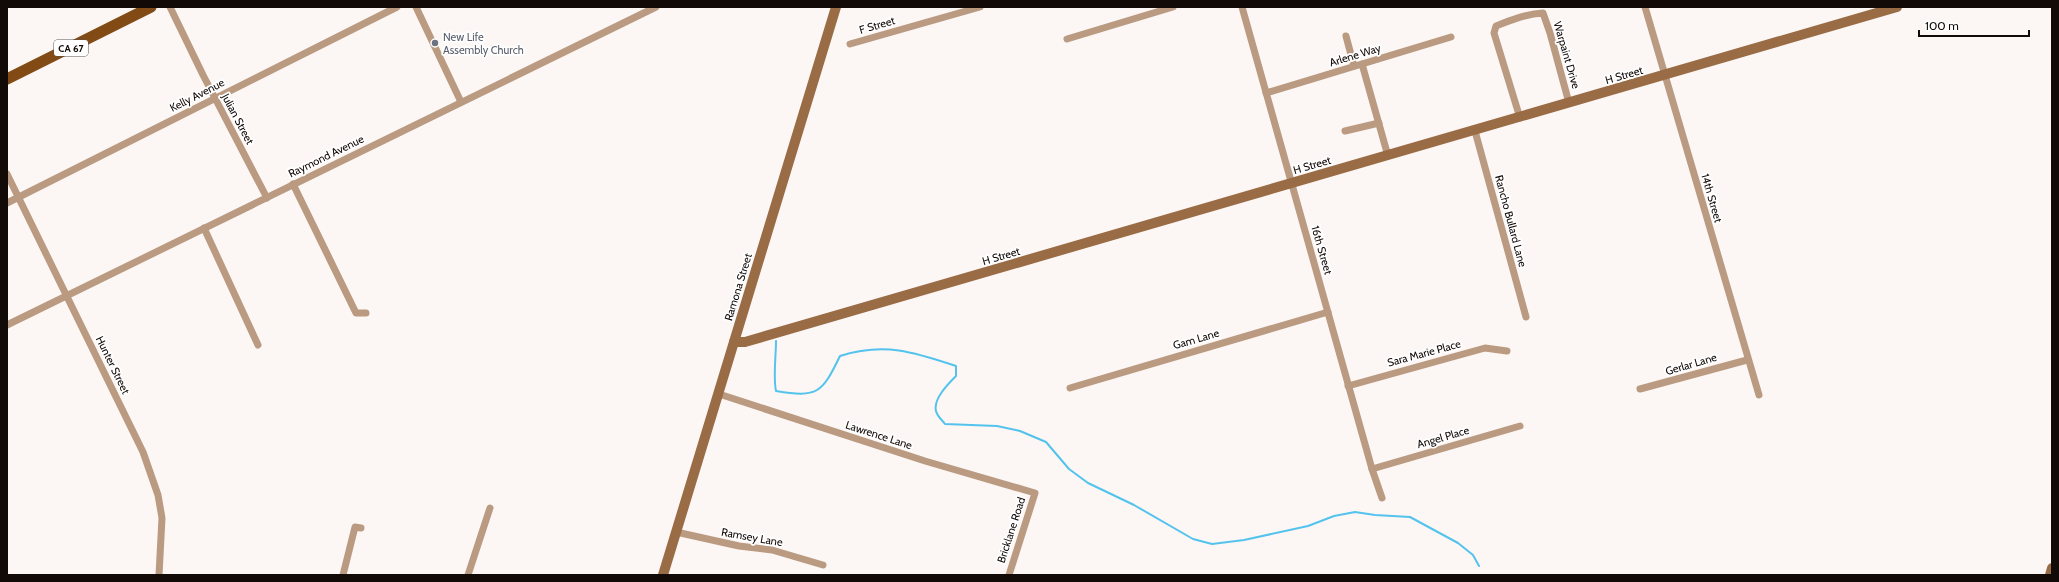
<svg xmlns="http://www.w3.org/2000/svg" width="2059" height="582" font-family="Cabin,sans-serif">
<rect width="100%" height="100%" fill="#fcf7f5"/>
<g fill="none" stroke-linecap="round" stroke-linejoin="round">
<path stroke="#53c3ed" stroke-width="2" d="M776,341c0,16 -3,36 0,50 42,7 46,2 64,-35 44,-14 74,-4 116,10v10c-8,8 -23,23 -20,35 1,5 6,9 9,13l52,2 23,5 26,11 23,27 19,14 46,22 59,34 19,5 32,-4 64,-14 26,-10 21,-4 20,3 35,2 48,26 15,12 6,11"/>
<g stroke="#ba9a80" stroke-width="7">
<polyline points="170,7 203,75 267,198"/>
<polyline points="416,7 461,102"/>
<polyline points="1242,7 1372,469 1382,498"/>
<polyline points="1645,7 1759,395"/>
<polyline points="1346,36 1354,66"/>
<polyline points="1067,39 1173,7"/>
<polyline points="850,44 980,7"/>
<polyline points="1362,64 1388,156"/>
<polyline points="1266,93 1451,37"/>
<path d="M1520,118l-26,-85 2,-7c15,-6 30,-12 47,-13l7,20 19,70"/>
<polyline points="1345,131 1379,123"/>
<polyline points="1475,131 1526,317"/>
<polyline points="7,174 143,452 158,495 162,518 159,575"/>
<polyline points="293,184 356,313 366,313"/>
<polyline points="7,203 397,7"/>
<polyline points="204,228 258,345"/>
<polyline points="7,325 656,7"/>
<polyline points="1348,386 1485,348 1507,351"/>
<polyline points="1070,388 1328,312"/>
<polyline points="1640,389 1747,360"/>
<polyline points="719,394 925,461 1035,493 1009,575"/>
<polyline points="1372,469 1520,426"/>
<polyline points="676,532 739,546 772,550 823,565"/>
<polyline points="343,575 355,527 361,528"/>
<polyline points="468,575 490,508"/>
</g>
<g stroke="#9a6c46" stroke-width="10">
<polyline points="734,342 745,342 1897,7"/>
<polyline points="663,575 836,7"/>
<polyline points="2050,575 2052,568"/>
</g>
<polyline stroke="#824a14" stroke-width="11" points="7,79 151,7"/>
</g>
<circle fill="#6b7280" stroke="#fff" stroke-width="1.5" cx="435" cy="43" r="4"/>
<g text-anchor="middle" stroke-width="3.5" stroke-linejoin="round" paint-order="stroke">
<rect fill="#fff" stroke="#595451" stroke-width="1" x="54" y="40" width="34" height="16" rx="3"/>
<g font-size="10" font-weight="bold" fill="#120a07">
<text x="71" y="52">CA 67</text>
</g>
<g font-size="11" fill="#120a07" stroke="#fff">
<text transform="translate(877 25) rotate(-16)" y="4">F Street</text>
<text transform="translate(1355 55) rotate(-17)" y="4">Arlene Way</text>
<text transform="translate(1567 55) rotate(74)" y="4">Warpaint Drive</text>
<text transform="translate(1624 75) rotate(-16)" y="4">H Street</text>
<text transform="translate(197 95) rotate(-27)" y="4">Kelly Avenue</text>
<text transform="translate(238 119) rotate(62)" y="4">Julian Street</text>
<text transform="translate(326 156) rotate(-26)" y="4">Raymond Avenue</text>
<text transform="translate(1312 165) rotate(-16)" y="4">H Street</text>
<text transform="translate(1712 198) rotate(74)" y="4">14th Street</text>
<text transform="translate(1511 221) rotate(75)" y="4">Rancho Bullard Lane</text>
<text transform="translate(1322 250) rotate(74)" y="4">16th Street</text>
<text transform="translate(1001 256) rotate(-16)" y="4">H Street</text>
<text transform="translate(738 287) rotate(-73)" y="4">Ramona Street</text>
<text transform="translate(1196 339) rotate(-16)" y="4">Gam Lane</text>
<text transform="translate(1424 353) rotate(-15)" y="4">Sara Marie Place</text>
<text transform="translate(1691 364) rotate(-16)" y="4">Gerlar Lane</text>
<text transform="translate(113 365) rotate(64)" y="4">Hunter Street</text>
<text transform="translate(879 435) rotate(18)" y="4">Lawrence Lane</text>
<text transform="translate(1443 437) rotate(-16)" y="4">Angel Place</text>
<text transform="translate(1011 530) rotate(-72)" y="4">Bricklane Road</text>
<text transform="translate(752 537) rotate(10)" y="4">Ramsey Lane</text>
</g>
<g font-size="11" fill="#5b616d" stroke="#fff" text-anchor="start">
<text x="443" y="41">New Life<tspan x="443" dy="13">Assembly Church</tspan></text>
</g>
</g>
<rect width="2059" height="582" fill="none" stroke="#120a07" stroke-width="16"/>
<path d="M1919 30v6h110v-6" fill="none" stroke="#120a07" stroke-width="2"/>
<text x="1925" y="30" font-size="12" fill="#120a07" stroke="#ffffff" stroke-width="3" paint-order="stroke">100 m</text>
</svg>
